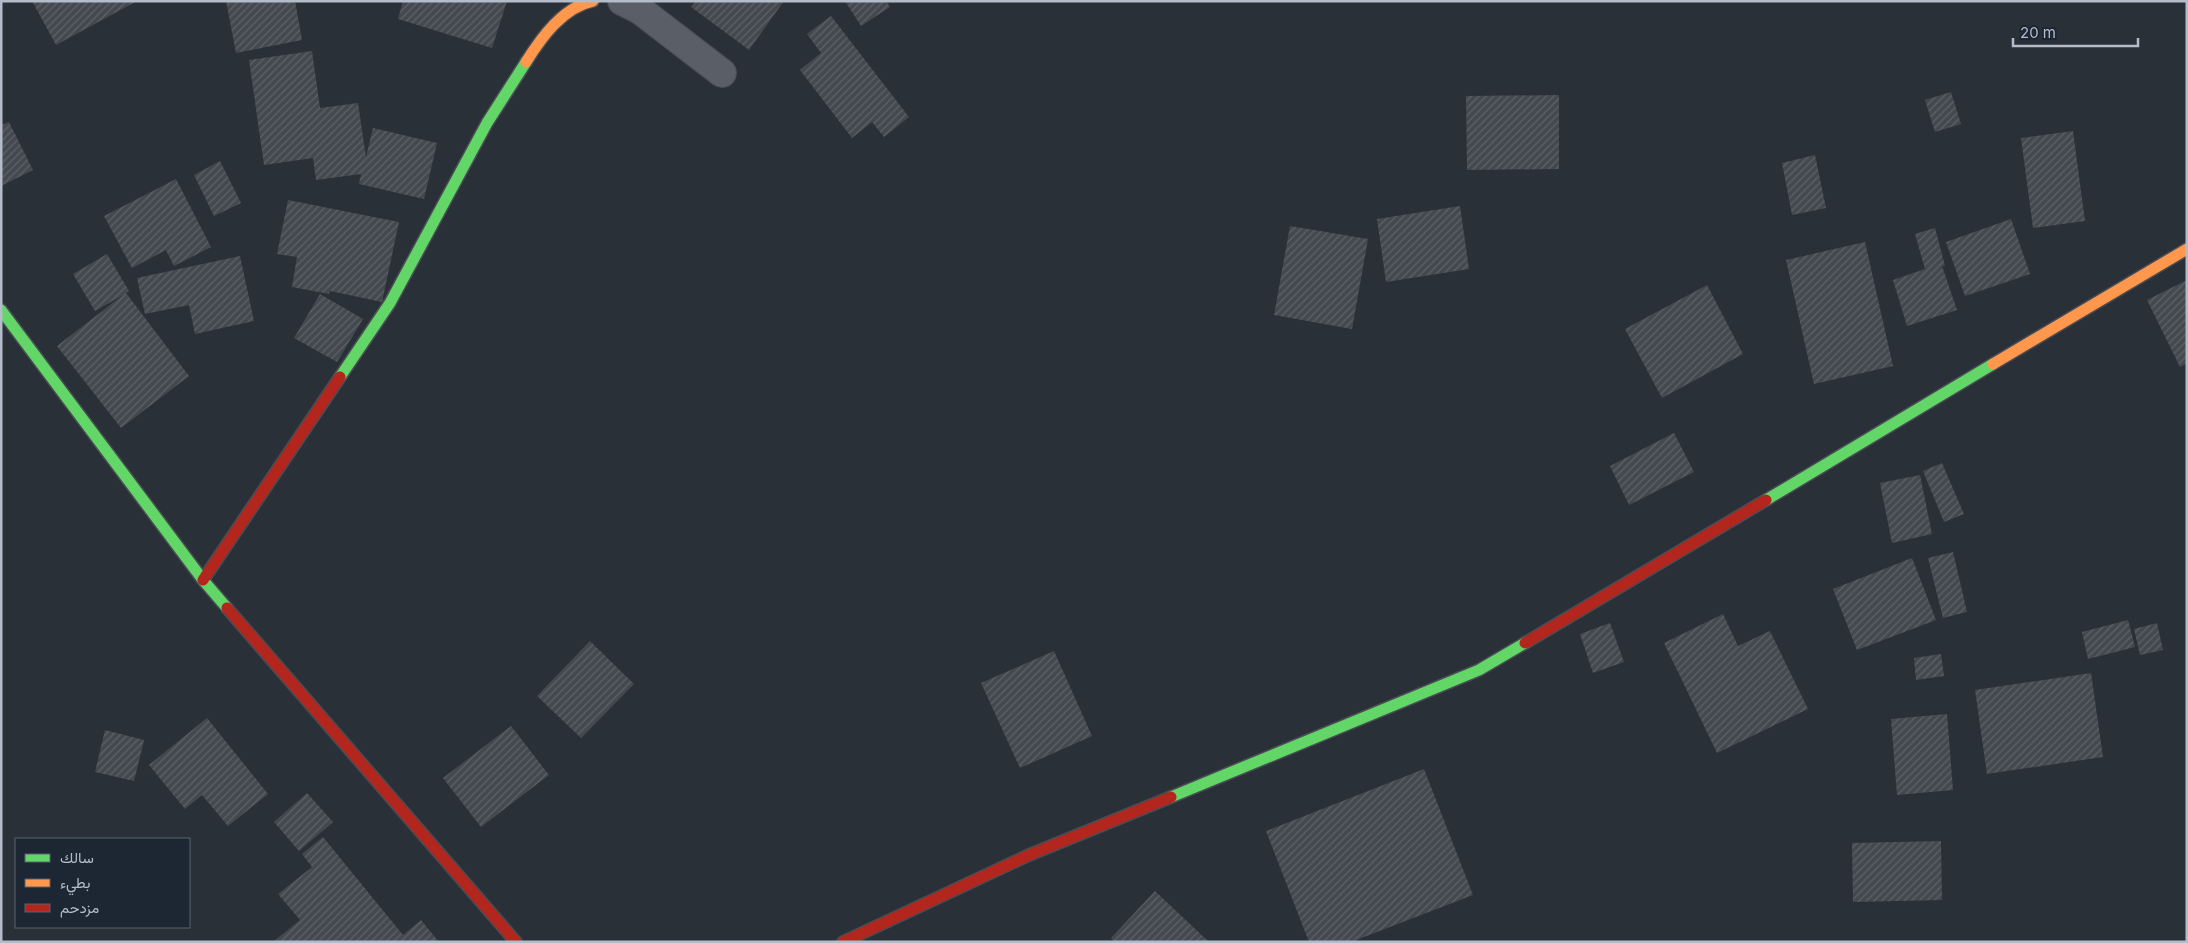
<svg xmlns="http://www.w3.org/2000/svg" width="2188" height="943" font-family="Inter,Vazirmatn,sans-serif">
<defs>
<pattern id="building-hatch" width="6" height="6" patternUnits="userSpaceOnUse" patternTransform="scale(1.25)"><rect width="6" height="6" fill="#444950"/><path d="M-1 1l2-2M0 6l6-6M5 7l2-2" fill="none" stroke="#5d6168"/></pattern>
</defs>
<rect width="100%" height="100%" fill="#2a3038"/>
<g fill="url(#building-hatch)">
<polygon points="32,1 137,1 56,45"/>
<polygon points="226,1 295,1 302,40 236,53"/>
<polygon points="403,1 507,1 492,48 398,19"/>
<polygon points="696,1 784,1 749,50 691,7"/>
<polygon points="845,1 886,1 890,7 861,26"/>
<polygon points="831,16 909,117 884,137 872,122 852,138 800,70 821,53 807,34"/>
<polygon points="312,51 320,108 358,103 366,157 373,128 437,143 424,199 359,184 361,174 316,180 313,158 264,165 249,60"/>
<polygon points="1951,92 1961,124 1935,132 1925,100"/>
<polygon points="1559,95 1559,169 1467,170 1466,96"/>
<polygon points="9,122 33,170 1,186 1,125"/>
<polygon points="2073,131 2085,221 2033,228 2021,138"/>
<polygon points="1815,155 1826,208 1792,215 1782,163"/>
<polygon points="220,161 241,203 214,216 194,175"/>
<polygon points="176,179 211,247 174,266 166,250 132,268 104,216"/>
<polygon points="288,200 399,222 382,302 330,291 329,294 292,287 297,257 277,254"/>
<polygon points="1460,206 1469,269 1386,282 1377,219"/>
<polygon points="2011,219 2030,274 1965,296 1946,242"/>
<polygon points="1290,226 1368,239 1352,329 1274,315"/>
<polygon points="1935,228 1945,266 1942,266 1957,310 1907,326 1893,280 1925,269 1915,234"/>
<polygon points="1865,242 1893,366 1814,384 1786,260"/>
<polygon points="107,254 129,291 126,293 189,376 121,428 57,346 123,295 95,311 73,274"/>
<polygon points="240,256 254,321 195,334 189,305 145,314 137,278"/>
<polygon points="2187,280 2187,363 2180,367 2147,300"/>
<polygon points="1707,285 1743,354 1662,398 1625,329"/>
<polygon points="320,294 363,319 337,362 294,338"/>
<polygon points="1674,433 1694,472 1629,505 1610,466"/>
<polygon points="1942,463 1964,514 1944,522 1923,471"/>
<polygon points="1920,475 1932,534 1892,543 1880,483"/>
<polygon points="1953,552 1967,612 1943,618 1928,558"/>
<polygon points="1912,558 1936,620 1857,650 1833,589"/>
<polygon points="1723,614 1738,646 1770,631 1808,709 1717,753 1664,643"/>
<polygon points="2128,620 2135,647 2088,659 2082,632"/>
<polygon points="1610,623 1624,662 1593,673 1580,634"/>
<polygon points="2157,623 2163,650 2140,655 2134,629"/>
<polygon points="590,641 634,684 581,738 537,696"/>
<polygon points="1054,651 1092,736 1020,768 981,683"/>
<polygon points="1941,654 1944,676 1916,680 1914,658"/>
<polygon points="2091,673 2103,757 1987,774 1975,690"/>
<polygon points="1947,714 1953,790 1897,795 1891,719"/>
<polygon points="207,718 268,794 228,826 202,795 185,809 149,765"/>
<polygon points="511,726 549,775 481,827 443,778"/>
<polygon points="105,730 144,740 134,781 95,772"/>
<polygon points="1424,769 1473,895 1351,942 1309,942 1266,831"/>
<polygon points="307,793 333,822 299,851 274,822"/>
<polygon points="323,837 403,935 421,920 439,942 273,942 300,920 278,894 312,867 302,854"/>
<polygon points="1941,841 1942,900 1853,902 1852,843"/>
<polygon points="1155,891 1209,942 1114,942 1111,938"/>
</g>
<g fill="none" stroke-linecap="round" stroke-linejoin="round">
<g stroke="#484c53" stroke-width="30">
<polyline id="street" points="622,1 640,10 722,73"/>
</g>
<g stroke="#484c53" stroke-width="14">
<g id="fast">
<polyline points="1,310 203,580 227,608"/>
<polyline points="340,377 390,303 487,123 526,62"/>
<polyline points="1766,500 1993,364"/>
<polyline points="1171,797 1479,670 1525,643"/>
</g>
</g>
<g stroke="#484c53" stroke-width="14">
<g id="slow">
<path d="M526,62c15,-24 37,-55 67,-61"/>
<polyline points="1993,364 2187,249"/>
</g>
</g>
<g stroke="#484c53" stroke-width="14">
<g id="jam">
<polyline points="203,580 340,377"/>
<polyline points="227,608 516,942"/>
<polyline points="1525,643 1766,500"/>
<polyline points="843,942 1029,855 1171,797"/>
</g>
</g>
<use href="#street" stroke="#5a5e66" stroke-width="28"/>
<use href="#fast" stroke="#63d668" stroke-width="11"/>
<use href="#slow" stroke="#ff974d" stroke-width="11"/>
<use href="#jam" stroke="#b3261e" stroke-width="11"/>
</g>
<rect width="2188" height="943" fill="none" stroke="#b4bcc9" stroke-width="5"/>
<rect x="15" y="838" width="175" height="90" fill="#1d2633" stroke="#59626f"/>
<rect x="25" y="854" width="25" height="8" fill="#63d668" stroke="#59626f"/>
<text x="60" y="863" font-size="15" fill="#b4bcc9">سالك</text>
<rect x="25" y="879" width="25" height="8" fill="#ff974d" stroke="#59626f"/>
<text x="60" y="888" font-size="15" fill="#b4bcc9">بطيء</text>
<rect x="25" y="904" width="25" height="8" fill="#b3261e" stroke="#59626f"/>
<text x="60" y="913" font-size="15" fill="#b4bcc9">مزدحم</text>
<path d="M2013 38v8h125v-8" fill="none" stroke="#b4bcc9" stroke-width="2.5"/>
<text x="2020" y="38" font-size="15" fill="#b4bcc9" stroke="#1d2633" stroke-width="4" paint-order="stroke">20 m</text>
</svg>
